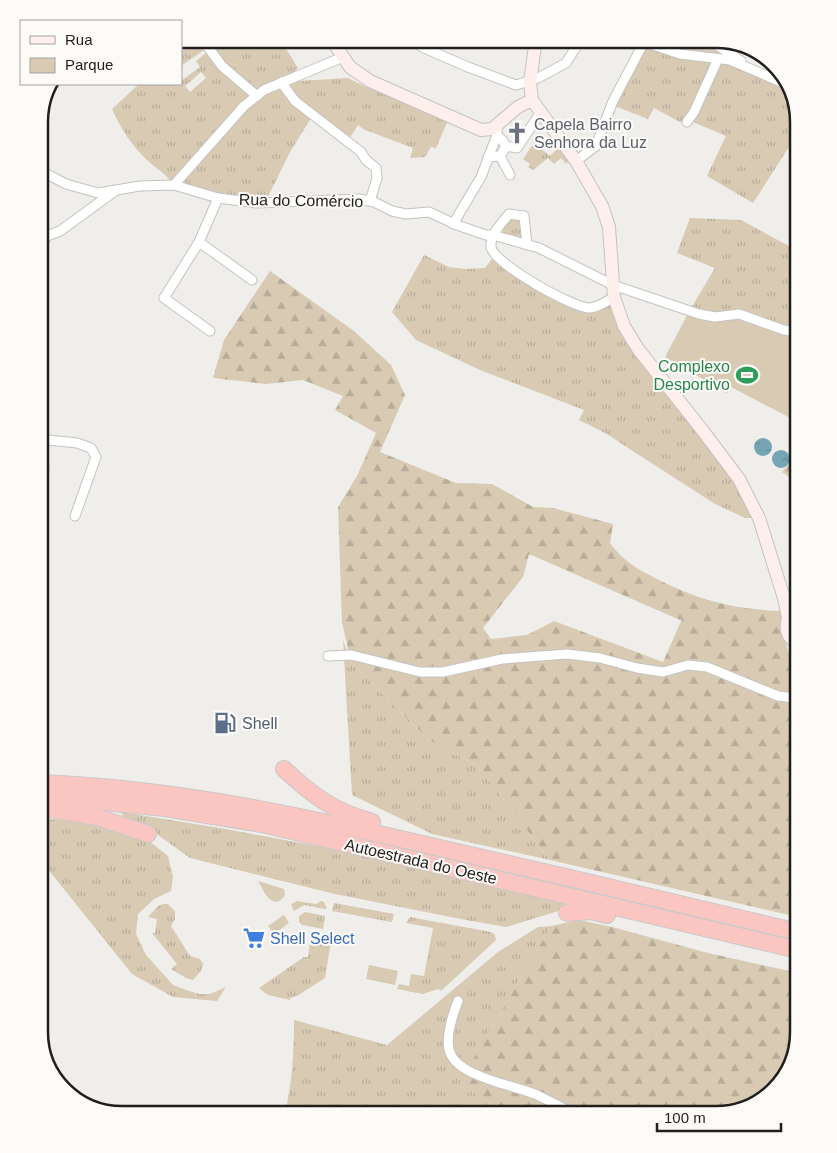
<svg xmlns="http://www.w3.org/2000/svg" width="837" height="1153" font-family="Arial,sans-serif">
<defs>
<pattern id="grass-tufts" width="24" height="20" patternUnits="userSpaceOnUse" patternTransform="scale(1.25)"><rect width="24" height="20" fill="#d8cab3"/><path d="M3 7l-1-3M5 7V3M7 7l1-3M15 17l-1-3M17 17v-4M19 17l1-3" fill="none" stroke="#b9ad9a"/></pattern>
<pattern id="forest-firs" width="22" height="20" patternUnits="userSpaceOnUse" patternTransform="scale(1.25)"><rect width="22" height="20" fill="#d8cab3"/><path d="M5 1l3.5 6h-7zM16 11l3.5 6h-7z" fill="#b9ad9a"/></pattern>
<pattern id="water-ripples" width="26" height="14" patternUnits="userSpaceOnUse" patternTransform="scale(1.25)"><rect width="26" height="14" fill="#76a6b5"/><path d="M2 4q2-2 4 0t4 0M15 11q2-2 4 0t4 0" fill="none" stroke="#608793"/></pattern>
</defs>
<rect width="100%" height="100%" fill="#efeeea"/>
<g fill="url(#grass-tufts)" fill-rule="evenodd">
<path d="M186,39h94l18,29 -16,14 66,-4 18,9 82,33 -12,28 -5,-1 -6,10 -15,1 3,-10 -50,-19 -5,-4 -11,17 -34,-27 -23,37 -25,51h-8l-83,-18c-7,-10 -17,-16 -26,-24 -15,-14 -28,-33 -36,-52l27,-25h42v-3l19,-14 -4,-6 10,-8 -2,-3 -23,16v-24zM201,72l5,6 -16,14 -5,-6z"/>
<polygon points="640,39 708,39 744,63 788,85 798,122 798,133 753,203 707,176 726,136 693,122 680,122 654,108 648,119 612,105 644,42"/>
<polygon points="538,137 543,142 539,147 550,156 561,145 573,157 566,164 561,158 554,164 548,158 533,170 528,167 530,164 523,159"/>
<polygon points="510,218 522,221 523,237 519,237 503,233 503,229"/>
<polygon points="690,218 741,220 798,251 798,332 715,317 691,308 715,268 677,253"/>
<polygon points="424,255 449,267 465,269 485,268 495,255 502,262 588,308 610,303 737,480 757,518 745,518 715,504 605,433 579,420 584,410 480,370 416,340 392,312"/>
<polygon points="343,640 351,662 429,740 478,766 550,860 432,834 352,795"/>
<polygon points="121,812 220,828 317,846 581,904 506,927 466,920 335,894 190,858 151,830 123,816"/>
<polygon points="39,818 95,823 149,841 168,856 173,877 171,891 154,899 138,914 136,934 146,955 173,985 186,990 199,994 210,994 226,987 217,1001 173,997 132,974 39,858"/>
<path d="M258,881l26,8 1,6c-12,18 -21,-4 -27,-14z"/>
<polygon points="297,901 316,904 321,901 324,902 327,908 325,909 304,905 294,911 291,904"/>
<polygon points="334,903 394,914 392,922 332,911"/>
<polygon points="163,904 168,904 175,911 175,919 171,926 190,956 200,959 203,964 201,971 193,980 186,978 171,969 177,964 152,933 155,933 157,919 148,917 158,906"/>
<polygon points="305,912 325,916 323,929 302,925 299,922 299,916"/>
<polygon points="284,915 289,923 274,934 268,926"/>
<polygon points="410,917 491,932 495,935 496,940 441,991 438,989 423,994 397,989 399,984 409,986 411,974 424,976 433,928 406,923"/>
<path d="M551,926l-92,158 52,26 -2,4h-224c7,-31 9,-61 9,-94l93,25 111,-93 40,-25z"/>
<polygon points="314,937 331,941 325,978 297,996 290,998 290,1000 268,995 259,988 304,957 308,957 310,942"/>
</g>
<g fill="url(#forest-firs)" fill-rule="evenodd">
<path d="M270,271l84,60 37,34 14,30 -25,57 76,31 36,1 41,23 20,1 60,16 -3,19c12,17 27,26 45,35 42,22 80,32 128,33l-1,22 10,29 -2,44 8,33v178l-248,-57 -72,-94 -49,-26 -78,-78 -9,-40 -4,-115 19,-31 19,-43 -41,-23 8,-14 -40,-16 -37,4 -53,-6 11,-38zM529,554l151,66 2,-1 -19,43 -109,-41 -27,14 -36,4 -8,-11 40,-51z"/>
<polygon points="798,434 798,479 795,481 782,472 797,455 793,448 793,439"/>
<polygon points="39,462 50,466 39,492"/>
<polygon points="579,920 612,927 708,953 798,973 798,1032 787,1073 757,1103 716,1114 509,1114 510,1110 458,1085 551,926"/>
</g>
<g fill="#d8cab3">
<polygon points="691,308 699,314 739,314 798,332 798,422 731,387 727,393 665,357"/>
<polygon points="369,965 398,971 395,985 366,979"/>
</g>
<g fill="url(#water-ripples)">
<circle cx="763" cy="447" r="9"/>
<circle cx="781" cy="459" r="9"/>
</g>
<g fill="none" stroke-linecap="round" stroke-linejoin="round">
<g stroke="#c4c3bf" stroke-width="11">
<g id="street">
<polyline points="202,39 222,66 257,96"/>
<polyline points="411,39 422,47 468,67 516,85 538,78 566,63 581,39"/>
<polyline points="640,39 644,42 680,54 730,60 788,85"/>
<polyline points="708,39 741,61"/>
<polyline points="281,82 295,101 361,152 366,160 376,168 377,178 370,201"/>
<polyline points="687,122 694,112 718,59"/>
<polyline points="505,146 517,148 541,112"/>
<polyline points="500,156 510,175"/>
<polyline points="488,157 500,156 506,147 503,141 497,135"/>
<polyline points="576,161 596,146 613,101 644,42"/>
<polyline points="39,170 66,184 98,193 140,186 174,185 218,198 257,203 359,199 374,202 392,211 406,214 429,212 457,225 486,235 493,235 539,248 613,285 699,314 715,317 739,314 784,330 798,332"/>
<polyline points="174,185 244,106 264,90 343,57"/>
<polyline points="453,224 481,177 497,135 497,126"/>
<polyline points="39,239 60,231 115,191"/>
<polyline points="199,242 252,280"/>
<path d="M527,245l-3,-29 -15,-2c-7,9 -19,20 -18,33 2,16 83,62 99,61 9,-1 17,-7 24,-11"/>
<polyline points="39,253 46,237"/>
<polyline points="210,331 164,298 199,242 218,198"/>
<polyline points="39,439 77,443 91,448 96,457 75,516"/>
<polyline points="328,656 351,655 420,672 443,672 502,659 567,654 600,658 637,668 663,672 688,665 707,667 778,696 794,698 798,696"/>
<path d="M458,1001c-5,12 -12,35 -9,48 5,28 66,36 88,46 13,6 25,13 38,19"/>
</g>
</g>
<g stroke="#c4c3bf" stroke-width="14">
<g id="secondary">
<polyline points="331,39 350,67 370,81 481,130 492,129 518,107 532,100"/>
<polyline points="536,39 530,82 532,100 576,161 602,206 609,227 614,297 624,326 638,349 703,431 739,479 759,518 784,598 788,617"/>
<path d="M798,644c-16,-9 -14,-28 0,-37"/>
</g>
</g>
<g stroke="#c9c9c9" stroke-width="18">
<g id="highway">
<path d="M284,769c29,27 49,42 88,53"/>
<path d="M39,783c134,5 258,32 388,62 124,28 247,58 371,87"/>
<polyline points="39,798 64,798 165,808 262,824 798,950"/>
<polyline points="39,807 100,818 148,834"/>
<polyline points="567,913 591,911 607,915"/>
</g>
</g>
<use href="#street" stroke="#fff" stroke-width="9"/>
<use href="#secondary" stroke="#feeeec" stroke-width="12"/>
<use href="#highway" stroke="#fbc6c1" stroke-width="16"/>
</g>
<defs>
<g id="church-bare" transform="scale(1.725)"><path d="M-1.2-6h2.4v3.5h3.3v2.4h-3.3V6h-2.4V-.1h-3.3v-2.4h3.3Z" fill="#6b7280" stroke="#fdfbf8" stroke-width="2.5" paint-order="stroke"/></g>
<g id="stadium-bare" transform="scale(1.725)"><path d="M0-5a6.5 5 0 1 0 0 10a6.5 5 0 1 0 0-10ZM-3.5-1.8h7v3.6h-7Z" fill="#2e9e5b" stroke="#fdfbf8" stroke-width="2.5" paint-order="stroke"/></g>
<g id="fuel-bare" transform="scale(1.725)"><path d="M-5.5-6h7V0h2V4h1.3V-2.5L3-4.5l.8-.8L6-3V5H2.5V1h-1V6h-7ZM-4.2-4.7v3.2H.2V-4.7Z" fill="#5c6f8a" stroke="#fdfbf8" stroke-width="2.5" paint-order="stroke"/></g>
<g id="supermarket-bare" transform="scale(1.725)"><path d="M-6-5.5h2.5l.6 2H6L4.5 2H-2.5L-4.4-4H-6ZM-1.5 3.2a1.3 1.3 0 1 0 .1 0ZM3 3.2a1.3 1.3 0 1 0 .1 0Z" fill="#3f7fe0" stroke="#fdfbf8" stroke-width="2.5" paint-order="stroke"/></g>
</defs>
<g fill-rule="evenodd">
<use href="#church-bare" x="517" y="133"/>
<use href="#stadium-bare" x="747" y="375"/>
<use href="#fuel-bare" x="225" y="723"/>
<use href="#supermarket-bare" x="254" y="938"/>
</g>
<g text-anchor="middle" stroke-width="4" stroke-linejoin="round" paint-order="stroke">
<g font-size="16" fill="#5b616d" stroke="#fdfbf8" text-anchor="start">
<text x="534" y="130">Capela Bairro<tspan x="534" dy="18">Senhora da Luz</tspan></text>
</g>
<g font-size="16" fill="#201f1e" stroke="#fdfbf8">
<text transform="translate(301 200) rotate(1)" y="6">Rua do Comércio</text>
<text transform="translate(421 861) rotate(13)" y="6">Autoestrada do Oeste</text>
</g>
<g font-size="16" fill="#27864d" stroke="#fdfbf8" text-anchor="end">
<text x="730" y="372">Complexo<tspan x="730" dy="18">Desportivo</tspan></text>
</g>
<g font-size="16" fill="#4e5e75" stroke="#fdfbf8" text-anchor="start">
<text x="242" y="729">Shell</text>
</g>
<g font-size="16" fill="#366cbe" stroke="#fdfbf8" text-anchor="start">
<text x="270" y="944">Shell Select</text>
</g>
</g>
<path d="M0 0H837V1153H0ZM122 48H716A74 74 0 0 1 790 122V1032A74 74 0 0 1 716 1106H122A74 74 0 0 1 48 1032V122A74 74 0 0 1 122 48Z" fill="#fdfbf8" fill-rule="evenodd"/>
<path fill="none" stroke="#201f1e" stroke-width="2.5" d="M122 48H716A74 74 0 0 1 790 122V1032A74 74 0 0 1 716 1106H122A74 74 0 0 1 48 1032V122A74 74 0 0 1 122 48Z"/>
<rect x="20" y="20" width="162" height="65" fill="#fdfbf8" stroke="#a5a3a1"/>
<rect x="30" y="36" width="25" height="8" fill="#feeeec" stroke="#a5a3a1"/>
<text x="65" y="45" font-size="15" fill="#201f1e">Rua</text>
<rect x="30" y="58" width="25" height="15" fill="#d8cab3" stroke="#a5a3a1"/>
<text x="65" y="70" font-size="15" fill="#201f1e">Parque</text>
<path d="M657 1123v8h124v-8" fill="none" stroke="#201f1e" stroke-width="2.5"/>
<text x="664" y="1123" font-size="15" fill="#201f1e" stroke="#fdfbf8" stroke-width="4" paint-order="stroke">100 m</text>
</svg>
